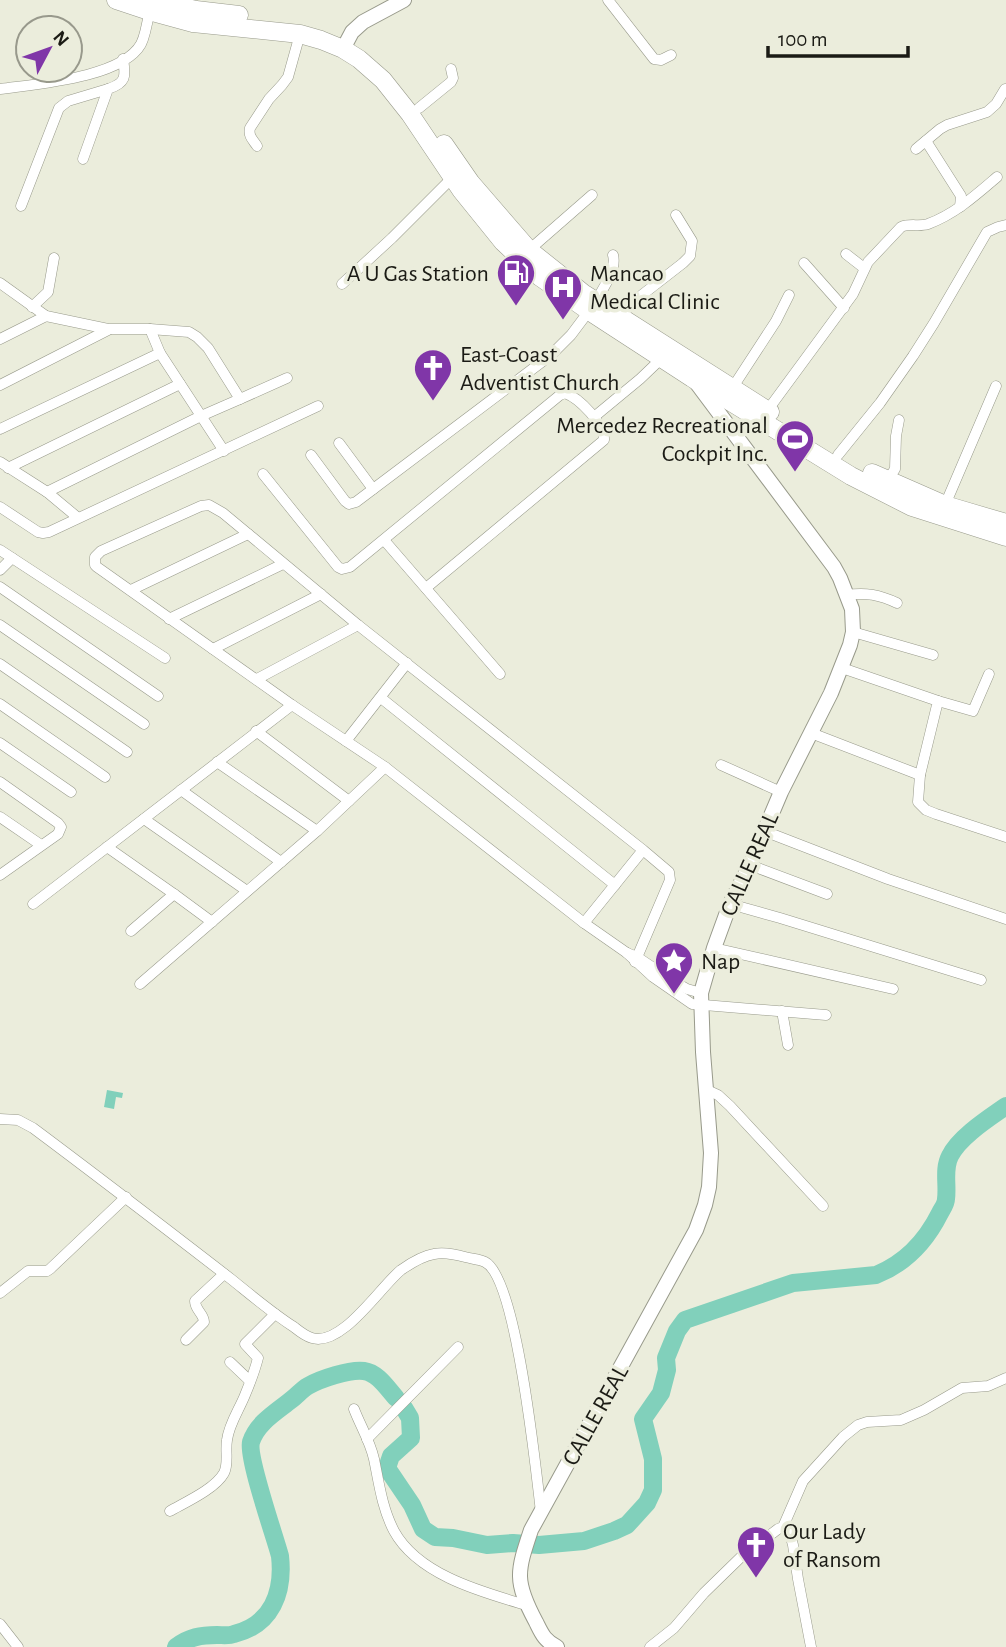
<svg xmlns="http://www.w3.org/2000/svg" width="1006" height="1647" font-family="'Alegreya Sans',sans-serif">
<rect width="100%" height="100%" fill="#ebeddc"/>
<polygon fill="#81d0bb" points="107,1090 123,1093 122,1098 116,1097 114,1109 104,1107"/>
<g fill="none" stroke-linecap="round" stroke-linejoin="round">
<g stroke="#81d0bb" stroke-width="18">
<path d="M404,1408l6,10 1,20 -20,18 -4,12 25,37 11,24 12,8 18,1 34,7 26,-2 26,2 45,-4 30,-10 13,-6 20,-22 6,-13v-31l-10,-40 18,-26 6,-23 -1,-12 11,-27 8,-11 108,-37 83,-8c30,-12 50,-34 64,-62 2,-4 6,-9 6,-14 2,-14 -3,-30 4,-43 9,-19 39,-38 56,-50"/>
<path d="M176,1647c13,-10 25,-12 41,-12 6,0 12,1 17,-1 38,-9 50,-42 46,-78 -5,-19 -33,-99 -29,-114 6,-19 25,-30 40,-42 6,-4 10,-10 17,-14 12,-7 42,-17 56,-15 14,2 23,17 32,27"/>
</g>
<g stroke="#989a8b" stroke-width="11">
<g id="street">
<polyline points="608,0 654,59 661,60 671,55"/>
<path d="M0,89c35,-5 122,-11 141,-45 5,-10 7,-25 9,-37"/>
<polyline points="419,108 451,82 453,78 451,69"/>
<polyline points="926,141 961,196 960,207"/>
<path d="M257,146c-4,-6 -9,-10 -7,-18l19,-29 13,-14 6,-8 12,-43"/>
<polyline points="916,149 940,129 947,125 987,112 996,104 1005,89"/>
<path d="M83,159l25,-70c18,-6 18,-12 15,-30"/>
<polyline points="21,206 59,108 68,101 108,89"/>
<polyline points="529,250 592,195"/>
<polyline points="846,254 864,268"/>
<polyline points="804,263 844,308"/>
<polyline points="0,283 46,316 108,329 150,329 189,332 197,337 208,348 240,399 287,378"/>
<polyline points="342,284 392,238 452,178"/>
<path d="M596,301c7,-13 21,-31 17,-46"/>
<polyline points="32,307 48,292 54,258"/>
<polyline points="620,316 638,298 683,263 690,256 692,241 676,215"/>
<polyline points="150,329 160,353 224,451"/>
<polyline points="0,339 46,316"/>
<polyline points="0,385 108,330"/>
<polyline points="733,387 776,321 789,295"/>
<path d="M767,411l86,-117 15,-32 33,-35c9,-4 18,0 27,-3 27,-10 48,-29 69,-47"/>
<polyline points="594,417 640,379 662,358"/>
<polyline points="0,429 160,353"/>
<polyline points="339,443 373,489"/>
<polyline points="311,455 345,501 349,504 356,502 551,355 571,335 589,311"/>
<polyline points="838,455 880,403 913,356 934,323 987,232 998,227 1006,225"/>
<polyline points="0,462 47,492 77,517"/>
<polyline points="8,468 180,384"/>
<path d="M263,474l75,93 4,2 8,-2 210,-172 5,-2c14,5 40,31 39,47l-178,148"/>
<polyline points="887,481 895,469 896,436 899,420"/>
<polyline points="47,492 201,416 240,399"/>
<polyline points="945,505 996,386"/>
<polyline points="0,507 38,532 43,533 49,532 318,406"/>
<polyline points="384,540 500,674"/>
<polyline points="0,550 165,658"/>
<polyline points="0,570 12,558"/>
<polyline points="0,587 158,696"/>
<polyline points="131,590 248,534"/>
<path d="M847,595c19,-3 33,0 50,8"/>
<polyline points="169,619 283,564"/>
<polyline points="0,625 144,724"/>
<polyline points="853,632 933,655"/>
<polyline points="213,649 321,594"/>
<polyline points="0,664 127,752"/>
<polyline points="842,668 938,701 920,775 918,802 926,810 936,814 1006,837"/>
<polyline points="257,679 358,625"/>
<polyline points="381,698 615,885"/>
<polyline points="938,701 973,711 989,674"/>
<polyline points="0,704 105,777"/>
<polyline points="256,731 349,801"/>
<polyline points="811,733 920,775"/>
<polyline points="346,741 407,663"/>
<polyline points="0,743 71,792"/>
<polyline points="217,762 317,831"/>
<polyline points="721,765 781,792"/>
<polyline points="0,782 58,823 61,827 58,834 0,875"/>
<polyline points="181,790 281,862"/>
<polyline points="0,817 41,845"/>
<polyline points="144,819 247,891"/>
<polyline points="764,831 888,879 1006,919"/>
<polyline points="107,847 174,894 212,922"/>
<polyline points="750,865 827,894"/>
<polyline points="33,904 292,705"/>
<polyline points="730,904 780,918 981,980"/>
<polyline points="584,923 627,953 637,957 673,981 687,989 701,993"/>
<polyline points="131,931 174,894"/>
<polyline points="714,948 893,989"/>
<polyline points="627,953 653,977 692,1004 826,1015"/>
<polyline points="635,962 670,880 669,872 643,850 358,625 223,513 209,505 201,506 101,551 95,557 95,565 97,567 292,705 385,767 584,923 643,850"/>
<polyline points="140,984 317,831 385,767"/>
<polyline points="782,1011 788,1045"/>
<polyline points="707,1090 718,1095 730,1106 823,1206"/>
<path d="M0,1119l18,1 15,8c67,50 132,100 198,151 20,16 41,34 63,48 5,4 11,9 18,11 30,9 68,-51 89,-68 10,-7 21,-14 33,-16 10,-2 20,0 31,3 7,2 14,2 20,5 32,16 51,210 56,250"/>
<polyline points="0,1293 28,1271 47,1271 50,1269 126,1197"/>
<path d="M186,1340l18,-18c0,-8 -9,-12 -9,-21l29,-27"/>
<polyline points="230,1362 250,1381"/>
<path d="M354,1409c6,16 16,32 20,50 5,24 8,49 20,72 24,44 88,61 132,74"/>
<polyline points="367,1439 458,1347"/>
<path d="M170,1511c16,-9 45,-22 54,-38 5,-10 1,-22 3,-33 2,-16 12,-30 18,-45 5,-12 10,-25 13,-37l-13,-14 30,-30"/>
<polyline points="783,1527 803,1481 843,1437 858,1425 867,1422 901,1420 924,1410 962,1388 988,1386 1006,1378"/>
<polyline points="0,1624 18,1647"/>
<polyline points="650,1647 674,1628 704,1593 741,1557 778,1529 783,1527 790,1534 793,1545 798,1579 811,1647"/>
</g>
</g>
<g stroke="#989a8b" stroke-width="16">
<g id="secondary">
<polyline points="343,49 352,32 363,22 404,0"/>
<path d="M557,1647c-13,-7 -15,-13 -21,-25 -22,-41 -19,-50 -5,-92l165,-300 9,-25 4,-18 2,-34 -8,-101 -2,-59 13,-45 16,-44 20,-39 31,-73 50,-99 19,-48 3,-13 -1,-23 -12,-31 -6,-11 -139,-186"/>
</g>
</g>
<g stroke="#989a8b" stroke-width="19">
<g id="highway">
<polyline points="116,0 149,11 193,23 300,34 321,40 343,49 359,59 383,80 410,114 461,190 503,242 540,277 589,311 692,378 851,476 912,507 1006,537"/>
<polyline points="152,0 196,10 239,15"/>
<polyline points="444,144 471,183 529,250 583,293 770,412"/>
<polyline points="872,473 945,505 1006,523"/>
</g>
</g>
<use href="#street" stroke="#fff" stroke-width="10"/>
<use href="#secondary" stroke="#fff" stroke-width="14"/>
<use href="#highway" stroke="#fff" stroke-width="18"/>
</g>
<defs>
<g id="fuel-pin" transform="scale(2.0125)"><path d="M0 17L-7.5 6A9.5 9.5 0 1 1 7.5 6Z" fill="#8036a8" stroke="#ebeddc"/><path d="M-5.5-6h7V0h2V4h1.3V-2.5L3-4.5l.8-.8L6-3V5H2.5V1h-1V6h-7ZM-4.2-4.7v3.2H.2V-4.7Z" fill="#fff"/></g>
<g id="hospital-pin" transform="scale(2.0125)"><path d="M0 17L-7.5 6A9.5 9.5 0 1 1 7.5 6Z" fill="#8036a8" stroke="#ebeddc"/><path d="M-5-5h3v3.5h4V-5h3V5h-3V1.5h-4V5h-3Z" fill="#fff"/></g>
<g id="church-pin" transform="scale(2.0125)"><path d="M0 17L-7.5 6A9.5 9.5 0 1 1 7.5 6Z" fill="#8036a8" stroke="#ebeddc"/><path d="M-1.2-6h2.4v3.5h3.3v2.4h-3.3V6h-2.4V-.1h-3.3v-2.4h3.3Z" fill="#fff"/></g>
<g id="stadium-pin" transform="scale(2.0125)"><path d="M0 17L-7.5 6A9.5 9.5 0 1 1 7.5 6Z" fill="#8036a8" stroke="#ebeddc"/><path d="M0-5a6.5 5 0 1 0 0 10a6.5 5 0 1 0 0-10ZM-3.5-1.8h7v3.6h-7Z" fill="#fff"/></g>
<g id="sight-pin" transform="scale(2.0125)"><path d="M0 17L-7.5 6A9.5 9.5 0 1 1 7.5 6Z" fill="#8036a8" stroke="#ebeddc"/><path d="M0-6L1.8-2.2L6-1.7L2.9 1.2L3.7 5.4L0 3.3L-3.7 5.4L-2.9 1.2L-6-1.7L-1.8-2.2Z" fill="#fff"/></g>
</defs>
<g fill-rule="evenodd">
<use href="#fuel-pin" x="516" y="273"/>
<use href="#hospital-pin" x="563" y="287"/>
<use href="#church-pin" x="433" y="368"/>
<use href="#stadium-pin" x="795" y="439"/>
<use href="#sight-pin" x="674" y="961"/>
<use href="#church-pin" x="756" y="1545"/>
</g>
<g text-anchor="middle" stroke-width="7" stroke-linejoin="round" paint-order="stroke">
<g font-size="24" fill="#1b1b15" stroke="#ebeddc" text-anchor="start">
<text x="489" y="281" text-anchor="end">A U Gas Station</text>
<text x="590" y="281">Mancao<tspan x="590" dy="28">Medical Clinic</tspan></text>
<text x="460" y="362">East-Coast<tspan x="460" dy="28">Adventist Church</tspan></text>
<text x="768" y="433" text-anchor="end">Mercedez Recreational<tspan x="768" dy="28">Cockpit Inc.</tspan></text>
<text x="701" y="969">Nap</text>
<text x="783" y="1539">Our Lady<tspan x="783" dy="28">of Ransom</tspan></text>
</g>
<g font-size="24" fill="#1b1b15" stroke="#ebeddc">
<text transform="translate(749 864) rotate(-66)" y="8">CALLE REAL</text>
<text transform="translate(595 1415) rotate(-61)" y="8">CALLE REAL</text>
</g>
</g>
<g transform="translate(49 49) rotate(49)"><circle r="33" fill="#ebeddc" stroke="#98998c" stroke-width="2"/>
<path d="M0-5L12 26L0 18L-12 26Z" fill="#8036a8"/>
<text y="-10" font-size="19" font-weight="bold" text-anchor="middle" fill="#1b1b15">N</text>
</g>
<path d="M768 46v10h140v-10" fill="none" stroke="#1b1b15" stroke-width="3.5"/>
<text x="778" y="46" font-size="21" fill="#1b1b15" stroke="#ebeddc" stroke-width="5" paint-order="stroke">100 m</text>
</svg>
